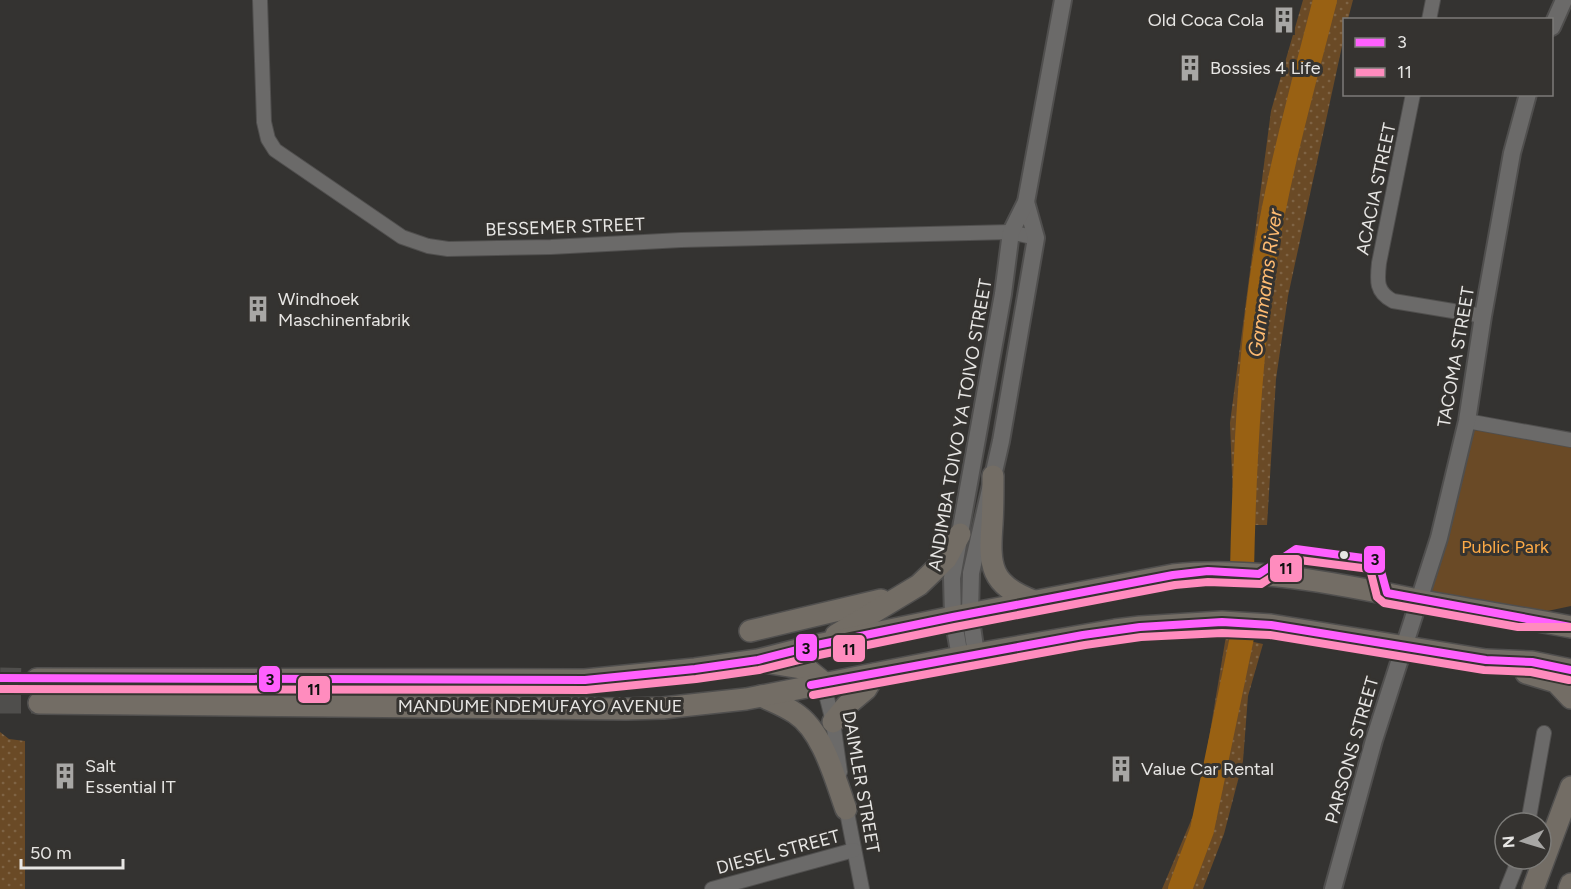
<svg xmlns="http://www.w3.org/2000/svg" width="1571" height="889" font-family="Figtree,sans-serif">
<defs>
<pattern id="grass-dots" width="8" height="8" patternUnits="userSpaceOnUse" patternTransform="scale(1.5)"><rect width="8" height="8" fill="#6a4a26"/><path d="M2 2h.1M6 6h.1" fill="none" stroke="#7f6445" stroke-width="1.8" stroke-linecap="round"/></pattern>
</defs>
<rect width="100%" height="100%" fill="#343331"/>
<g fill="url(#grass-dots)">
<polygon points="1303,0 1353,0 1348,19 1344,20 1344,37 1288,296 1276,379 1267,525 1234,525 1230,423 1271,111"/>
<polygon points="1226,636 1263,644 1248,696 1243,761 1224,834 1203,889 1162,889 1198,804"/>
<polygon points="0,732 9,739 25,741 25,889 0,889"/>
</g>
<polygon fill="#6a4a26" points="1467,421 1571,440 1571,606 1519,617 1419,600"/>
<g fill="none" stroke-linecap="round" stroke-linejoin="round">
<g stroke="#996113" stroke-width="24">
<path d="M1242,571c2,-95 6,-192 19,-287 13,-96 40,-190 64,-284"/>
<polyline points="1180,889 1202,830 1242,637"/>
</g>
<g stroke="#4f4e4c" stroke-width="21" stroke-dasharray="21 10" stroke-linecap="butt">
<polyline points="0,678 37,679"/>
<polyline points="0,703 39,703"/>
</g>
<g stroke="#504f4e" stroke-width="16">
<g id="minor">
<polyline points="260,0 264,122 268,139 275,150 402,237 428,246 448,249 551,247 681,240 1011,232 1036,238"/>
<polyline points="1429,20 1433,0"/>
<path d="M1413,94l-34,169c-2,18 -3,29 14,38l90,15"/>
<polyline points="1467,421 1571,440"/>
<polyline points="823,682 833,722 840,772"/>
<polyline points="845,802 862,889"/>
<polyline points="1528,823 1544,733"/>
<polyline points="712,889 854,850"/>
<polyline points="1507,889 1519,859"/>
</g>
</g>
<g stroke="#504f4e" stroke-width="20">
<g id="tertiary">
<polyline points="1552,27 1564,0"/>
<polyline points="976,654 970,613 971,573 1001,441 1036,238 1026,202"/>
<polyline points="960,657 953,617 952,578 1003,294 1011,232 1026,202 1063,0"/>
<polyline points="1333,889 1374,740 1439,538 1467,421 1483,316 1512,153 1528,94"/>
</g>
</g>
<g stroke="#504f4e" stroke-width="24">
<g id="primary">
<path d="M993,476c0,16 0,32 -1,48 -3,42 -2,61 42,77"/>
<polyline points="750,631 881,600"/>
<polyline points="836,635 919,585 946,559 960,534"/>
<polyline points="764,662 807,669 823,682"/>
<polyline points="1526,673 1556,682 1571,698"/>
<path d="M37,679l548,1 110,-11 63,-9 59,-15 136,-28 220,-42c79,-9 167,9 245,25 51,10 102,17 153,27"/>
<path d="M761,696c11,5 24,10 34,17 28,18 40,66 51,96"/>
<polyline points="39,703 626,709 663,708 746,699 960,657 1115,630 1140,627 1222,622 1271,625 1486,660 1532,662 1571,670"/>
<polyline points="833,722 847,705 866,689 875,674"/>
<polyline points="1533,889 1571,787"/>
<polyline points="1569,889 1571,884"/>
</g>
</g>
<use href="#minor" stroke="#6b6a69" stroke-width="14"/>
<use href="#tertiary" stroke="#6b6a69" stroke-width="16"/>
<use href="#primary" stroke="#736d65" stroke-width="21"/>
<g stroke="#353330" stroke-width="12">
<g id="bus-1">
<polyline points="0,678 585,680 695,669 758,660 817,645 953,617 1173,575 1208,571 1259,574 1296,549 1378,560 1387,593 1571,627"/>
<polyline points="811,685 1083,635 1140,627 1222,622 1271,625 1486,660 1532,662 1571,670"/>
</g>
</g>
<g stroke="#353330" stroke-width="12">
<g id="bus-2">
<polyline points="0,689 586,690 696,679 759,670 819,655 955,627 1175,585 1208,582 1261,584 1299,560 1370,569 1377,597 1384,603 1518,627 1571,627"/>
<polyline points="813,695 1085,645 1141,637 1222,633 1270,635 1484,670 1531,672 1569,680"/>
</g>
</g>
<use href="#bus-1" stroke="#ff60fe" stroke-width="8"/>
<use href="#bus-2" stroke="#ff8cbe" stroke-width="8"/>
</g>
<defs>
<g id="building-bare" transform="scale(2.07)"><path d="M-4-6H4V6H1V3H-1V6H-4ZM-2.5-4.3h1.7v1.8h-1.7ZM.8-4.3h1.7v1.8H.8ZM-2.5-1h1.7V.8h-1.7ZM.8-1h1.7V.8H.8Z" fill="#a8a7a5" stroke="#353330" stroke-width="2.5" paint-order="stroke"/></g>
</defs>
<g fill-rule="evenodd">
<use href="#building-bare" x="1284" y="20"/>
<use href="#building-bare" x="1190" y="68"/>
<use href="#building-bare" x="258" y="309"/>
<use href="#building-bare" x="1121" y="769"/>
<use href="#building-bare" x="65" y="776"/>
</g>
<circle fill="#e7e6e4" stroke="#353330" stroke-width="2" cx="1344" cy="555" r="5"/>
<g text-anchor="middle" stroke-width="6" stroke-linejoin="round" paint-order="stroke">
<g font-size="18" fill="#e7e6e4" stroke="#353330" text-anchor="start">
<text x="1264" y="26" text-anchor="end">Old Coca Cola</text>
<text x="1210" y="74">Bossies 4 Life</text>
<text x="278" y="305">Windhoek<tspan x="278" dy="21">Maschinenfabrik</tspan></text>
<text x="85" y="772">Salt<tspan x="85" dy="21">Essential IT</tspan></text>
<text x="1141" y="775">Value Car Rental</text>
</g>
<g font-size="18" fill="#e7e6e4" stroke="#353330">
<text transform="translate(1376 189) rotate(-78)" y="6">ACACIA STREET</text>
<text transform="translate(565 227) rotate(-2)" y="6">BESSEMER STREET</text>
<text transform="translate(1456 357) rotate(-80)" y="6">TACOMA STREET</text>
<text transform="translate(960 425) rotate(-80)" y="6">ANDIMBA TOIVO YA TOIVO STREET</text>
<text x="540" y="712">MANDUME NDEMUFAYO AVENUE</text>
<text transform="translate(1352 750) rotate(-74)" y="6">PARSONS STREET</text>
<text transform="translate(861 782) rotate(80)" y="6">DAIMLER STREET</text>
<text transform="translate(778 852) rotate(-15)" y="6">DIESEL STREET</text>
</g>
<g font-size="18" fill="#fdaa46" stroke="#353330">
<text x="1505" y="553">Public Park</text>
</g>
<g font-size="20" font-style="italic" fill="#febb72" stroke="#353330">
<text transform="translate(1265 283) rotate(-82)" y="7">Gammams River</text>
</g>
</g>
<g stroke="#353330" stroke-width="2">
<rect x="1363" y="545" width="23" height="29" rx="6" fill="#ff60fe"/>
<rect x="1269" y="554" width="34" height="29" rx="6" fill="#ff8cbe"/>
<rect x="795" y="633" width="23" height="29" rx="6" fill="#ff60fe"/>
<rect x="832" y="634" width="34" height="29" rx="6" fill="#ff8cbe"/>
<rect x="258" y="665" width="23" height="28" rx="6" fill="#ff60fe"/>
<rect x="297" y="675" width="34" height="29" rx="6" fill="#ff8cbe"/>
</g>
<g font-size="16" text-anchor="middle" font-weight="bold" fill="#111">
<text x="1375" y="565">3</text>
<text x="1286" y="574">11</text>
<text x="806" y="654">3</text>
<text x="849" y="655">11</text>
<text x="270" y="685">3</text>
<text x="314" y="695">11</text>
</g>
<rect x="1343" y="18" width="210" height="78" fill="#353330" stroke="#7c7b78" stroke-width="1.5"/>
<rect x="1355" y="38" width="30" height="9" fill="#ff60fe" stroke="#7c7b78" stroke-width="1.5"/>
<text x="1397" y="48" font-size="18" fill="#e7e6e4">3</text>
<rect x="1355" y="68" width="30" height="9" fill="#ff8cbe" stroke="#7c7b78" stroke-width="1.5"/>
<text x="1397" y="78" font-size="18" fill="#e7e6e4">11</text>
<g transform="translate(1523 841) rotate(266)"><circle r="28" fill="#353330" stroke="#7c7b78" stroke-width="1.5"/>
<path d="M0-4.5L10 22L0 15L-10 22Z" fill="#a8a7a5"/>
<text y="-9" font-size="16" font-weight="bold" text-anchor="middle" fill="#e7e6e4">N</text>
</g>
<path d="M21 859v9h102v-9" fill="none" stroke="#e7e6e4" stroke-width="3"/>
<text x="30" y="859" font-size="18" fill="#e7e6e4" stroke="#353330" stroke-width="4.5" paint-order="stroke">50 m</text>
</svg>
